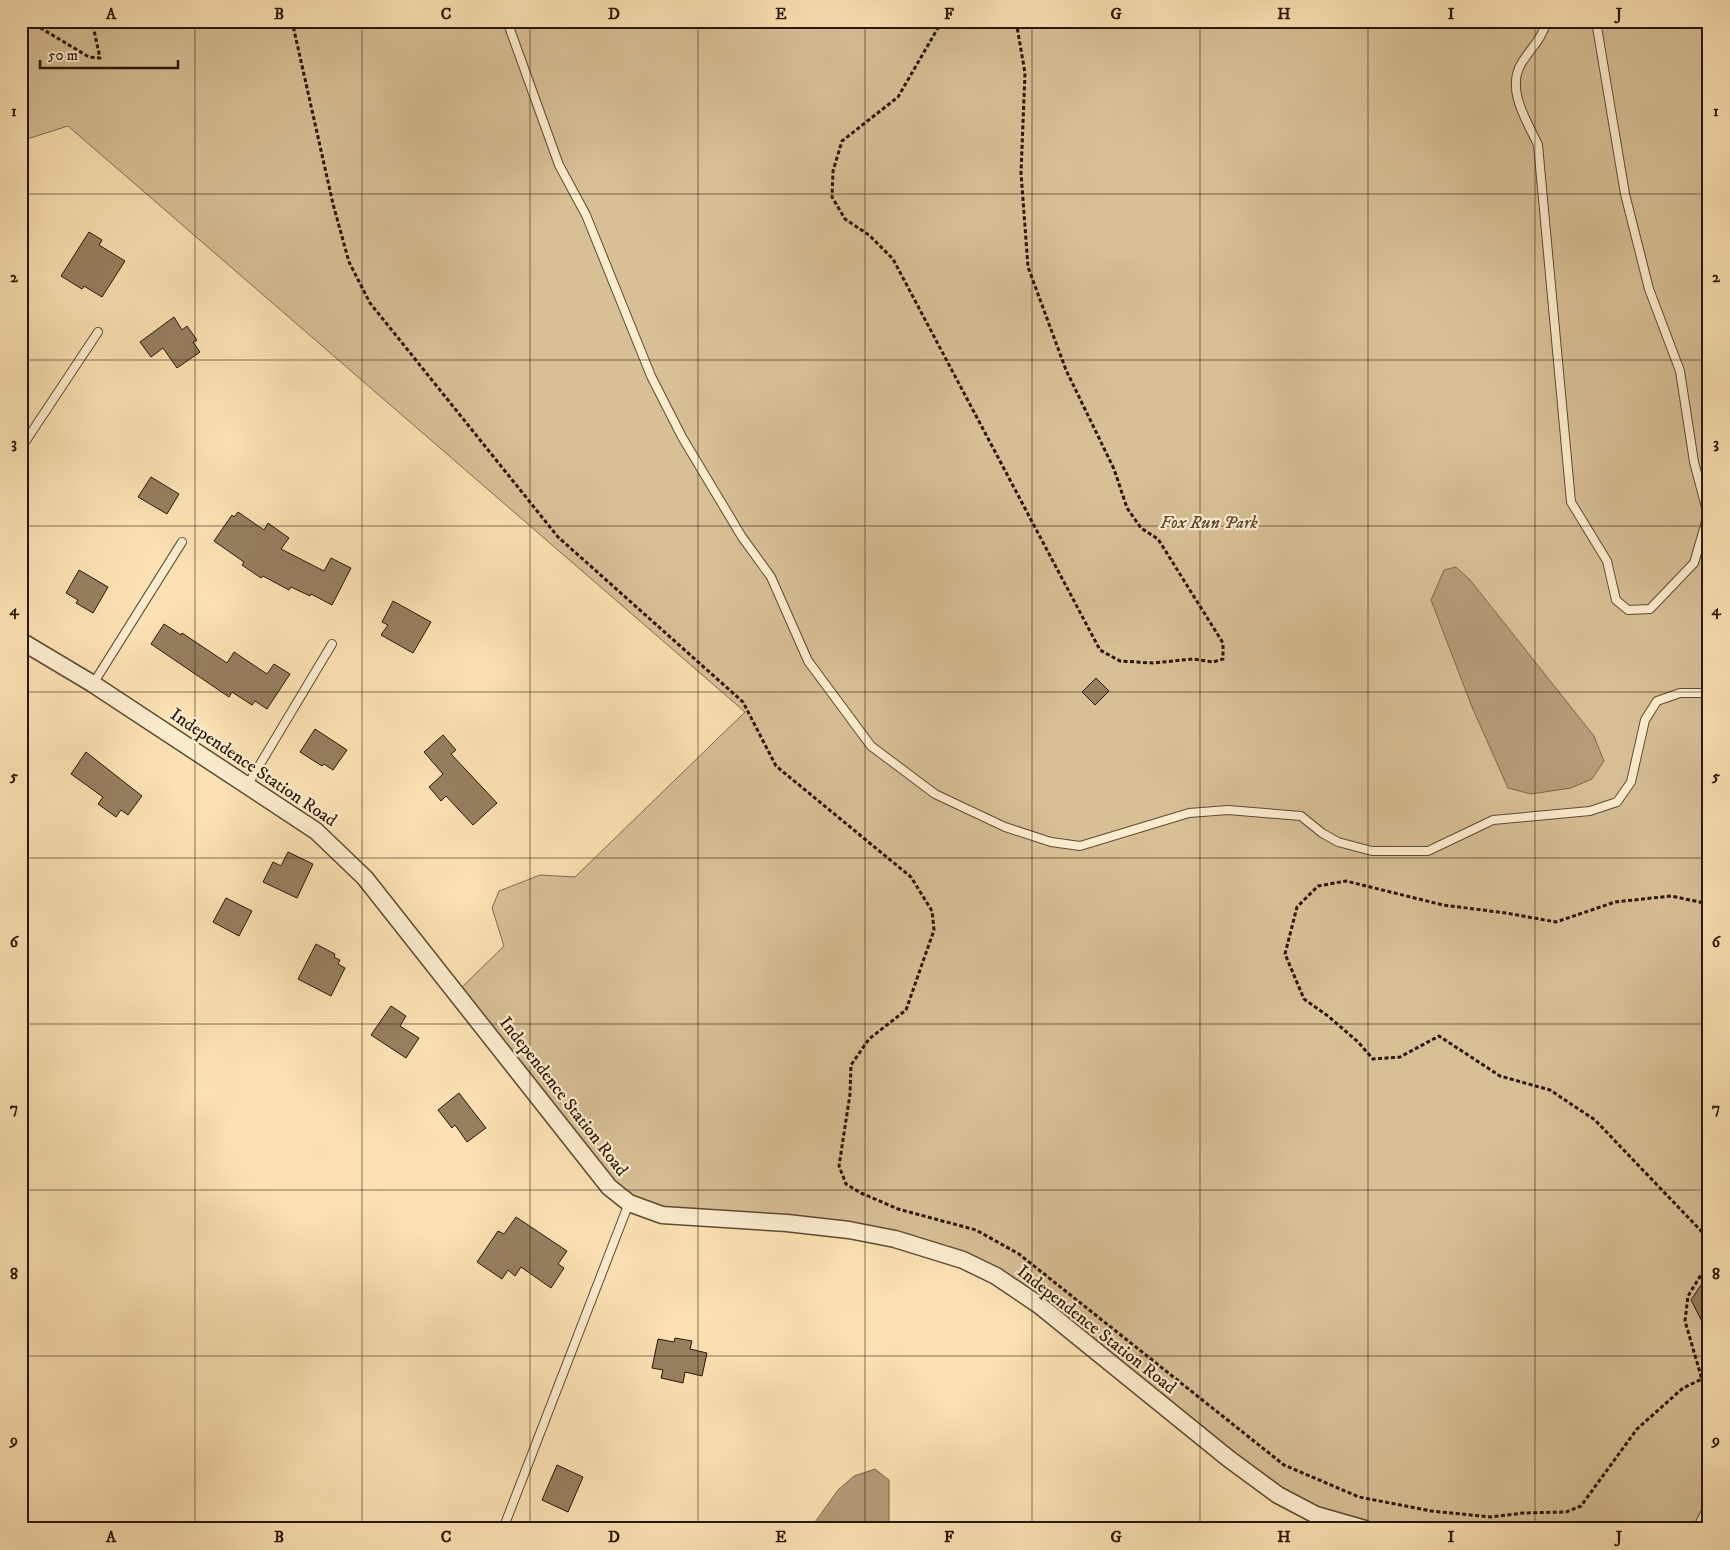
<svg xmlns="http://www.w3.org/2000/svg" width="1730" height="1550" font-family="'IM FELL DW Pica',serif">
<rect width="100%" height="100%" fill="#fbe1b3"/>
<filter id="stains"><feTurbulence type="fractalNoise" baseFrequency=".004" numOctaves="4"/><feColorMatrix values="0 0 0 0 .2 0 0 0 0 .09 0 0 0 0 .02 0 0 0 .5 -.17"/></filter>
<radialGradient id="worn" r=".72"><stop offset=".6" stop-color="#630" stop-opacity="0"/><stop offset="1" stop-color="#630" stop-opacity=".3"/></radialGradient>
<polygon fill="#d7bf96" stroke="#806b4e" points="21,21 1709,21 1709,1529 1365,1529 1316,1515 996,1276 895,1239 629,1203 457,992 504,946 492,908 499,891 540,875 575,877 745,712 68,126 21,141"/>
<g fill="#b49c78" stroke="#7c674a">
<polygon points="1456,567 1470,580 1594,736 1604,761 1592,779 1571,788 1531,794 1508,788 1472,707 1431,600 1444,570"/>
<polygon points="875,1469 889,1480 889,1529 810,1529 838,1490 854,1476"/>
</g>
<g fill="#968060" stroke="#291706">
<polygon points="89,232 102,240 99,245 125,261 102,297 84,286 82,289 61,276"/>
<polygon points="174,317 182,330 187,326 197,340 193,342 200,352 177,368 163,348 151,357 140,342"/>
<polygon points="151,477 179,494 167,514 138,497"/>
<polygon points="238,512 264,530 268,523 289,538 281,549 324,571 331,558 351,568 332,605 311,594 310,596 291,587 289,590 263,576 261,578 242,565 244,562 214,541 232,515 234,517"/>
<polygon points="79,570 108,587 93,613 76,603 78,600 66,593"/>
<polygon points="393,601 431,622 413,653 381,635 388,625 382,622"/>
<polygon points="164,624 181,635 182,633 227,663 234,652 267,674 274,664 290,674 267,709 255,701 252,705 232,692 229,697 151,644"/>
<polygon points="1096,678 1109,691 1095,705 1082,692"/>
<polygon points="315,729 347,750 333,770 324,764 322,766 300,752"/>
<polygon points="443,735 456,750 451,754 497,803 473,825 446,796 441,801 429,787 443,774 424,752"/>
<polygon points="86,752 142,796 128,815 121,810 116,817 98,804 103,797 71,774"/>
<polygon points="288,852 313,864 297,898 263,882 273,862 281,866"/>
<polygon points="226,898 252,911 239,936 213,922"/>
<polygon points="316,944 335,954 334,957 340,960 338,964 345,968 331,996 298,979"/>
<polygon points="391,1006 406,1016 400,1026 419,1038 406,1058 371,1035"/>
<polygon points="459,1093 486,1128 467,1142 455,1125 452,1128 438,1110"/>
<polygon points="516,1217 567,1251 558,1264 564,1268 551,1288 521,1267 515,1276 508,1270 502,1279 477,1262 498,1231 504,1234"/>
<polygon points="1709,1273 1709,1335 1691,1300"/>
<polygon points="675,1338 692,1341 690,1349 707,1353 702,1376 685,1372 683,1383 661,1378 663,1370 652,1368 658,1339 674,1342"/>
<polygon points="557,1465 583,1477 568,1512 542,1500"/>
</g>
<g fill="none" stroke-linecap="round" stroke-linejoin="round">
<g stroke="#5e4a31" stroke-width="10">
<g id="service">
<polyline points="507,21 559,165 586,215 651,376 682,437 742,537 771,577 808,661 871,746 935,794 1005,827 1051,842 1080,846 1189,813 1228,810 1301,816 1322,833 1338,842 1372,851 1428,851 1493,820 1590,811 1617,802 1631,782 1645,720 1657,701 1680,693 1709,693"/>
<path d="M1547,21c-5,18 -17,28 -26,43 -15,26 6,57 17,81l33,357 36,59 9,39 12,10 22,-1 44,-46 14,-48 -14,-53 -14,-91 -31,-82 -24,-95 -29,-173"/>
<polyline points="21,448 98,332"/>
<polyline points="93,684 182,542"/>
<polyline points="247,786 332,644"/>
<polyline points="503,1529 629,1203"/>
<polyline points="1697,1529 1709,1505"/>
</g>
</g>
<g stroke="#5e4a31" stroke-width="19">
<polyline id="minor" points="21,641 93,684 316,831 365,878 609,1187 629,1203 662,1215 787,1223 849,1230 895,1239 963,1260 996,1276 1039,1305 1229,1459 1278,1495 1316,1515 1365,1529"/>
</g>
<g stroke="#291706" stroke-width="3" stroke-dasharray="4 2.5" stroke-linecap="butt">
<polyline points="29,21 89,57 100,58 92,21"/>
<polyline points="292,21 333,204 349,262 370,303 558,537 743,702 776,766 911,877 932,911 934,930 906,1010 869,1039 851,1065 850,1094 839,1166 846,1184 861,1193 898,1209 976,1230 1019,1254 1284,1465 1359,1497 1431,1511 1491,1517 1523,1513 1566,1512 1581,1506 1637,1429 1683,1388 1702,1379"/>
<polyline points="942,21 898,97 842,141 833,171 832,197 845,219 869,235 893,259 1100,650 1120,661 1153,663 1193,659 1213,662 1223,659 1223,643 1158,539 1141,528 1127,508 1114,469 1066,370 1028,267 1021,173 1025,73 1016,21"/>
<polyline points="1709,904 1671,896 1615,902 1556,922 1506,913 1443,905 1346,881 1318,886 1297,907 1285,954 1304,999 1328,1016 1358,1042 1373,1059 1400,1057 1439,1036 1500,1076 1550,1090 1595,1120 1705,1235 1709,1256"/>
<polyline points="1705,1390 1685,1321 1688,1296 1709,1262"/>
</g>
<use href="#service" stroke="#fcecce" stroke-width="8"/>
<use href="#minor" stroke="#fcecce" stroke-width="16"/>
</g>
<path fill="none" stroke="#291706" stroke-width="1" stroke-opacity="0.55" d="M195,21v1508M362,21v1508M530,21v1508M698,21v1508M865,21v1508M1032,21v1508M1200,21v1508M1368,21v1508M1535,21v1508M21,194h1688M21,360h1688M21,526h1688M21,692h1688M21,858h1688M21,1024h1688M21,1190h1688M21,1356h1688"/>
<g text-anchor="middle" stroke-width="4.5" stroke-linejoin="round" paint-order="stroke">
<g font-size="18" font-style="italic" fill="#5d4931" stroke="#fcecce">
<text x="1209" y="528">Fox Run Park</text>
</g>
<g font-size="18" fill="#291706" stroke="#fcecce">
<text transform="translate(254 767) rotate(34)" y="6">Independence Station Road</text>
<text transform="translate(564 1096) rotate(52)" y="6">Independence Station Road</text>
<text transform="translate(1097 1329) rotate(38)" y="6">Independence Station Road</text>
</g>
</g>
<rect width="1730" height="1550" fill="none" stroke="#fbe1b3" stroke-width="55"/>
<path d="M40 60v8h138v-8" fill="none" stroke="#291706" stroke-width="2.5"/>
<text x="48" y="60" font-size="15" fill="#291706" stroke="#fcecce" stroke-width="4" paint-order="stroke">50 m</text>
<rect x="28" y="28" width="1674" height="1494" fill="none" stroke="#291706" stroke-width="2"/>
<g font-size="16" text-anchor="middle" font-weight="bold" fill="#291706">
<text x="111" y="19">A</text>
<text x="279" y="19">B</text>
<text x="446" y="19">C</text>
<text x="614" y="19">D</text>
<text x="781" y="19">E</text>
<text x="949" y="19">F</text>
<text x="1116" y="19">G</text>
<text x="1284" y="19">H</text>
<text x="1451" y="19">I</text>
<text x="1619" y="19">J</text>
<text x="14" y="116">1</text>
<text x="1716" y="116">1</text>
<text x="14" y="282">2</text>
<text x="1716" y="282">2</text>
<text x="14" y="448">3</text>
<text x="1716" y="448">3</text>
<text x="14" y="615">4</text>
<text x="1716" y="615">4</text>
<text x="14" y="781">5</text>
<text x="1716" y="781">5</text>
<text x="14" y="947">6</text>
<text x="1716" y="947">6</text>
<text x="14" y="1113">7</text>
<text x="1716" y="1113">7</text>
<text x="14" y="1279">8</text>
<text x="1716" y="1279">8</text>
<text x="14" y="1445">9</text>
<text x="1716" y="1445">9</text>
<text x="111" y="1542">A</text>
<text x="279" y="1542">B</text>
<text x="446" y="1542">C</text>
<text x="614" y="1542">D</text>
<text x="781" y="1542">E</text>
<text x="949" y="1542">F</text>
<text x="1116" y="1542">G</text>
<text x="1284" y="1542">H</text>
<text x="1451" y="1542">I</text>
<text x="1619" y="1542">J</text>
</g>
<rect width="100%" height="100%" filter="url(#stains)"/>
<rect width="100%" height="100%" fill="url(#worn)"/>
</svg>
